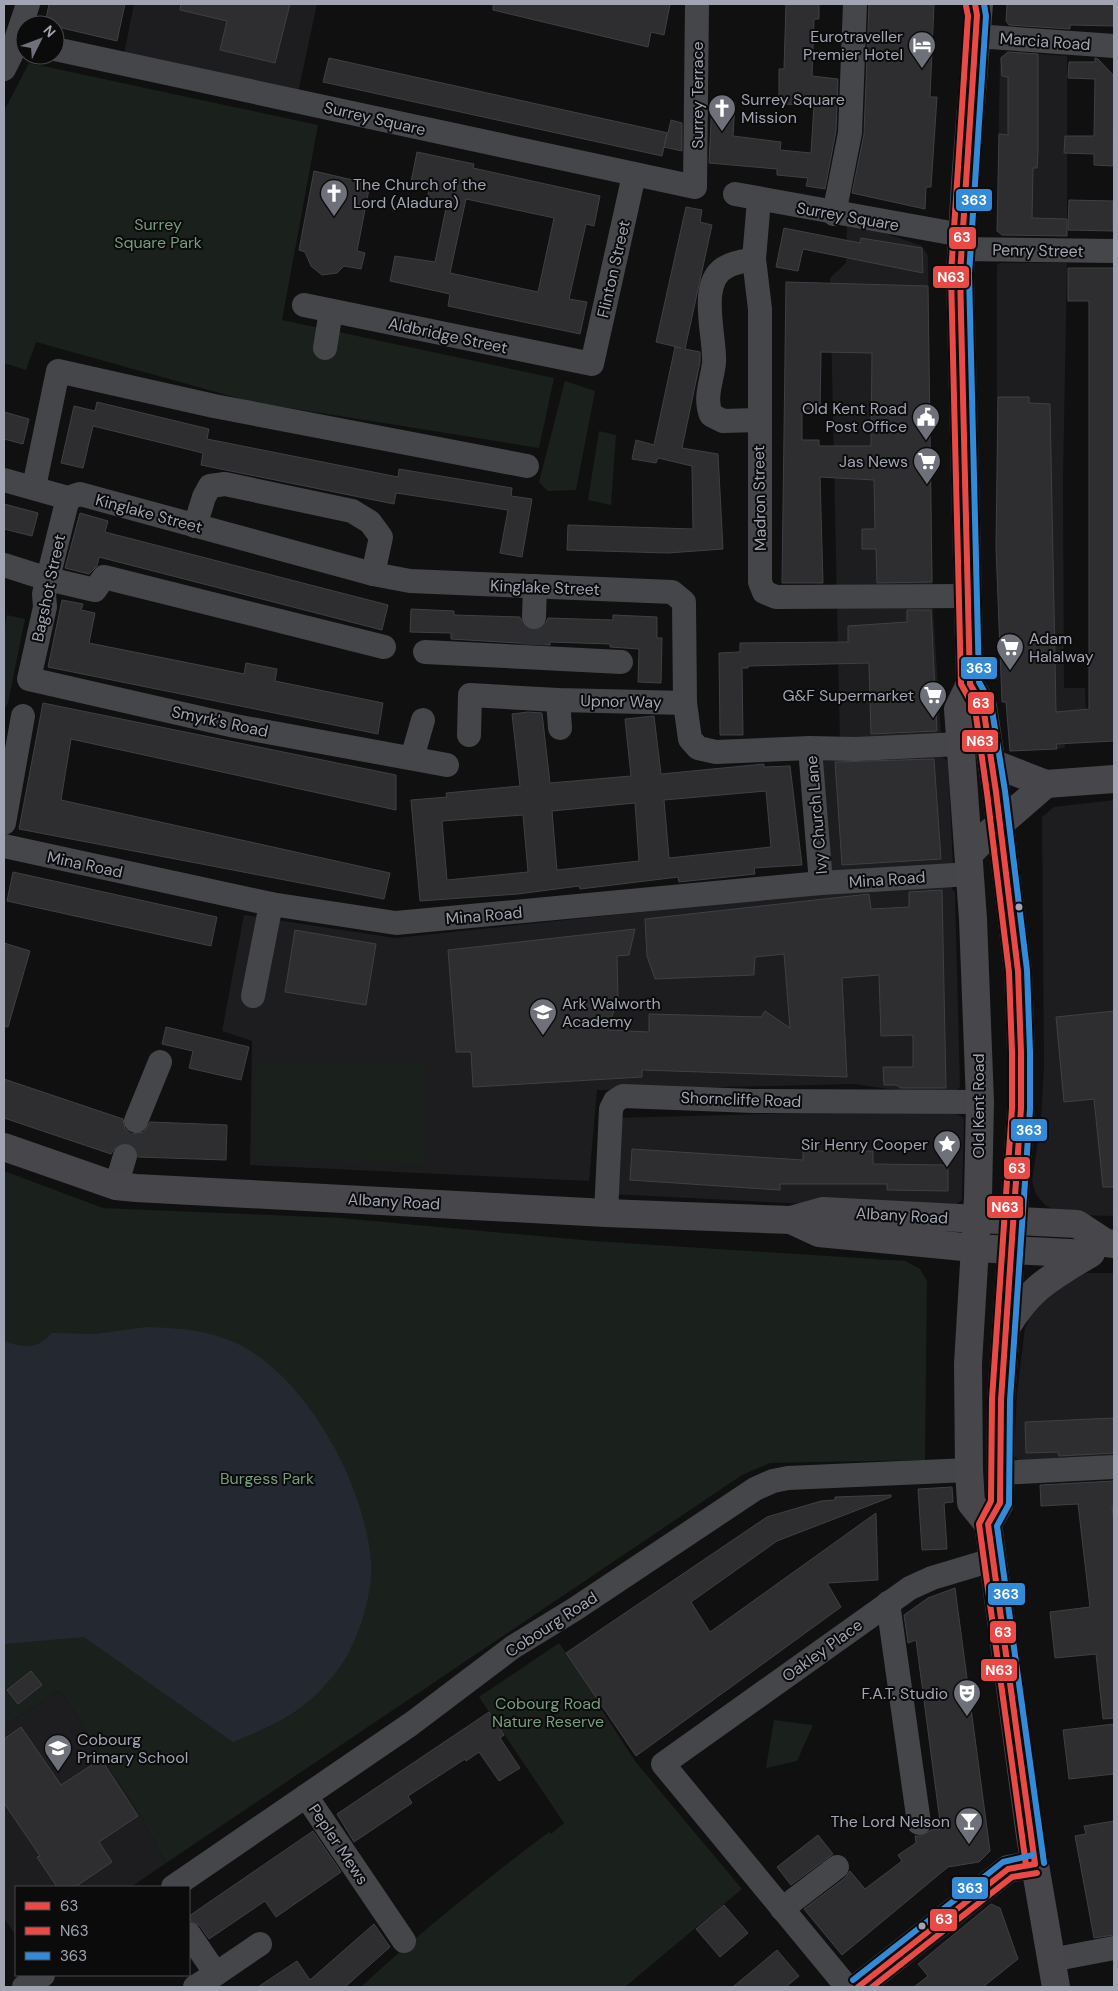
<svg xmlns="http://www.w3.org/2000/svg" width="1118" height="1991" font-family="'DM Sans',sans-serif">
<rect width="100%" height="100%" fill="#101011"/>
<g fill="#1d1d1f">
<polygon points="134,4 317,4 298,93 124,54"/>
<polygon points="1008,52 1067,56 1067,236 1002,235 997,231 1000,57"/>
<polygon points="847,220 922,246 928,256 933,607 941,736 840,744 830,278 846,263"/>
<polygon points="1000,263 1067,263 1063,479 1064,688 1085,688 1086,709 1062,711 1065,748 1012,751 1009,747 1006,702 1002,702 997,572 997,265"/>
<polygon points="931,750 948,761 953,864 838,875 827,866 818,766 828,753"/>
<polygon points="1114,800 1114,1216 1073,1215 1057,1212 1045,1205 1036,1194 1032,1181 1041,1119 1044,1065 1042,817 1054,807"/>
<polygon points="946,880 955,892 960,1087 948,1097 853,1084 597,1090 589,1181 250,1165 252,1041 222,1031 244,915 395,938"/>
<polygon points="947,1109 964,1118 962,1200 947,1211 610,1194 614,1118"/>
<polygon points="1087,1273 1114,1273 1114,1455 1023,1461 1017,1459 1014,1454 1017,1393 1025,1328 1033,1310 1072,1276"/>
<polygon points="60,1690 141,1817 166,1863 131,1887 16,1887 16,1936 4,1918 4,1726"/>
</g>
<g fill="#1a201b">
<polygon points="29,63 318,125 282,320 554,378 539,448 252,402 36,342 26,370 4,363 4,111"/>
<polygon points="565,381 595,391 576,490 548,491 539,482"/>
<polygon points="599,431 616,435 611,505 588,500"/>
<polygon points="7,615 25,619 8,703 4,709 4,631"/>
<polygon points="256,1063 426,1064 425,1163 256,1162"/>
<polygon points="4,1171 103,1208 340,1218 594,1241 905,1261 920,1269 927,1281 925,1460 770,1463 742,1475 166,1863 141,1817 60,1690 4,1726"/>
<path d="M559,1643l43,62 -2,2 35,54 107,128 -117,98h-264c57,-53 118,-102 180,-149l8,-6 2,2 13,-11 -85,-126z"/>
<polygon points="774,1720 813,1725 797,1761 766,1768"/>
</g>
<path fill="#242931" d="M146,1327c33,1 66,3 96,19 68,36 124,142 129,217 2,31 -13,79 -31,104 -32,43 -59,55 -107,75l-149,-105 -80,7v-303c19,7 33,9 48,-8l44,1z"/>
<g fill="#2e2e30" stroke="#404044" fill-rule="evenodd">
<polygon points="49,4 125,4 117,41 45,24"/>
<polygon points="181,4 290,4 275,63 220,50 227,21 180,10"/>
<polygon points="493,4 670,4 664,35 651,32 648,47 493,10"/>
<polygon points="786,4 819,4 819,19 814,19 812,76 838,79 836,131 825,189 806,186 808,178 777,175 777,169 709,163 712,101 735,102 733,136 781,142 780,150 811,153 814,105 779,104 779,69 784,69"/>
<polygon points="869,4 934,4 930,97 937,97 931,187 926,187 925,209 852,193 864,134"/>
<polygon points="1007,4 1114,4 1114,26 1070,25 1070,29 1009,25 1006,21"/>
<polygon points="1008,52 1038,54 1038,152 1037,168 1033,168 1032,218 1067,219 1067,236 1002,235 997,231 999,134 1008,135 1008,77 1002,76 1001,58"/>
<polygon points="329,58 668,133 671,120 682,123 682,151 664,147 667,134 662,156 323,82"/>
<polygon points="1095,58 1098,59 1114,76 1113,166 1094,165 1094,154 1064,153 1065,136 1094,136 1095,79 1068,78 1069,62 1095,62"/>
<path d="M417,152l57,12 -1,4 127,28 -6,30 -8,-2 -17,75 18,3 -7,32 -132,-28 2,-12 -60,-13 5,-25 40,6 11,-54 -20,-5 4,-16 -19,-5zM466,199l88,19 -16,74 -88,-19z"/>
<polygon points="314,171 370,184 357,251 365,253 361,269 344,266 337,273 322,275 311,266 305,252 299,250"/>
<polygon points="1069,200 1113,201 1113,231 1068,230"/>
<polygon points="686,207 702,210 700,222 712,225 685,349 700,352 700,362 682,448 718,454 723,549 668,553 567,550 568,525 693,529 692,466 658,458 656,463 632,459 636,440 654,445 675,347 681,348 656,342"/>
<polygon points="784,228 860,243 861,238 922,248 923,273 803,249 798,271 776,267"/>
<polygon points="1068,268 1114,268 1114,741 1056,744 1057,749 1010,751 1006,702 1002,702 996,547 998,397 1029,397 1029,403 1050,404 1056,712 1089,709 1089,301 1068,301"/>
<path d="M786,282l142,4 4,296 -55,1 -1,-34h-14v-20h13l-1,-49 -54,-3 3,106h-41zM821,352l51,1 -1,93h-52v-6h-17v-31h18z"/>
<polygon points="97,402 209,429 207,439 398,477 399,469 512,488 511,496 532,499 522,557 500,553 508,510 396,493 394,504 201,465 203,453 93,426 83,468 61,463 74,406 95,411"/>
<polygon points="4,412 29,419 23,444 4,439"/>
<polygon points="4,504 38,513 32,536 4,529"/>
<polygon points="80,513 108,521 105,532 388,605 382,630 99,557 97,566 89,574 65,568"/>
<polygon points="62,600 83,604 81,610 95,613 89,643 244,674 246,663 277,669 275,681 383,703 378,734 48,667"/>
<polygon points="411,609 454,611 454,615 520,617 526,628 534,631 545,625 548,618 613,620 613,615 657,617 657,638 662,638 661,683 638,682 639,649 610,647 610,644 550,642 550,645 451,639 451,633 410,632"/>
<polygon points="907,610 931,610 937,731 871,734 869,663 748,666 748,668 742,668 743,735 720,735 719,653 740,652 740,643 848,642 848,626 907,622"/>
<polygon points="43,703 396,775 396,810 71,739 61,800 390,873 384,899 19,829"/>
<path d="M528,712l14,1 8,70 81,-7 -6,-57 29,-3 7,58 103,-10v3l26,-1 12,99 -48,3 1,6 -76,8 -1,-5 -98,12 -1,-3 -61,8 -98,7 -9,-101 36,-3 -1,-4 74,-7 -8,-72zM766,791l5,56 -102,11 -5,-58zM635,803l4,58 -82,9 -5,-59zM523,815l5,57 -81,8 -5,-59z"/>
<polygon points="934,759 941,859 842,865 835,762"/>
<polygon points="13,872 217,917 211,946 7,901"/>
<polygon points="942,890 946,1088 901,1088 896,1085 884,1085 883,1067 913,1067 913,1035 881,1036 879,975 842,978 847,1077 642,1070 642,1077 473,1087 471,1052 456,1052 448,950 635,929 629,955 617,956 618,997 608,1030 649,1032 649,1014 761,1017 765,1011 790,1028 784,954 755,957 754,975 655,979 647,956 645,919 869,894 871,909 909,907 909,892"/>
<polygon points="295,930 376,944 366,1005 285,992"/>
<polygon points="4,943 30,951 8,1027 4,1026"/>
<polygon points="1114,1011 1114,1187 1103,1187 1094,1099 1064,1102 1056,1017"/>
<polygon points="166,1027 249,1047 241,1080 189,1068 193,1051 162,1044"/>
<polygon points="4,1079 123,1119 125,1129 131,1134 144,1132 150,1122 227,1125 226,1160 138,1157 135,1147 128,1143 116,1146 111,1154 4,1118"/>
<polygon points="632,1149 803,1160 803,1151 873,1151 873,1164 948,1165 948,1191 887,1190 887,1184 780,1184 780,1190 630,1180"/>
<polygon points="1114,1418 1114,1453 1059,1456 1058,1452 1026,1453 1025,1422"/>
<polygon points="1114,1481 1114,1506 1112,1506 1114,1525 1114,1718 1103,1719 1096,1654 1055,1658 1050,1612 1090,1607 1078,1504 1041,1506 1040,1485"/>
<polygon points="952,1487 953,1502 944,1503 947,1549 922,1550 918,1489"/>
<polygon points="891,1495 891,1497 777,1541 691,1602 710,1632 876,1513 878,1580 827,1583 841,1607 636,1756 566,1653 767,1517 821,1501 835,1500 835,1497"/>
<polygon points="955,1588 990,1851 979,1862 948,1867 842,1955 804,1909 845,1878 850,1871 865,1889 902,1861 898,1855 916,1843 915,1836 921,1836 931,1830 941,1829 916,1640 908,1643 904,1615 928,1598"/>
<polygon points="31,1671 42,1685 18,1704 7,1690"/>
<polygon points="489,1712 504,1735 500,1738 520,1768 499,1781 479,1752 466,1761 465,1759 408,1796 412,1803 354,1842 337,1814"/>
<polygon points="1114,1724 1114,1774 1069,1779 1063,1730"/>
<polygon points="21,1727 61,1785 101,1759 138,1816 99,1842 112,1862 75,1887 57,1887 37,1857 40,1856 4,1803 4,1739"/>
<polygon points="1114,1821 1114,1935 1094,1938 1075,1836 1086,1834 1084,1826"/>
<polygon points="313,1831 341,1872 276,1917 265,1901 209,1939 200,1926 191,1921 189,1916"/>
<polygon points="818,1835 833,1854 791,1885 777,1867"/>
<polygon points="991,1904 1000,1908 1018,1959 983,1987 914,1987 928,1976 918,1964"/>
<polygon points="724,1905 748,1933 720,1957 696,1929"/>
<polygon points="374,1924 390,1947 345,1987 258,1987 297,1961 310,1980"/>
<polygon points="777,1950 799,1976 786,1987 733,1987"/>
</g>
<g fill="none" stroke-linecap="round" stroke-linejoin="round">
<g stroke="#2d2e31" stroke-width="24" stroke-dasharray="24 12" stroke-linecap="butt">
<polyline points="533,645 534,617"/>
<polyline points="125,1156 136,1121"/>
</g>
<g stroke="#454649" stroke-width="24">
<polyline points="975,36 1114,46"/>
<polyline points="55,49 695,187 697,4"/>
<polyline points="4,69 11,55 28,4"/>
<polyline points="735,194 962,235"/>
<polyline points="759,200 754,259 760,309 760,582 764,592 776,597 967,596"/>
<polyline points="834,214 850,133 855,4"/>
<polyline points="961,249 1114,251"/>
<path d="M754,259c-8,2 -18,3 -26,7 -32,14 -12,71 -14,97 -2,18 -10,34 -3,52l12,6 35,-1"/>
<polyline points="304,305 592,364 634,175"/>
<polyline points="325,348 331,311"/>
<polyline points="4,480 68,498 80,494 373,574 410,581 672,592 684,602 685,703 690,739 698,748 716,752 810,748 856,749 960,744"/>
<polyline points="34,487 58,371 214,406 527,466"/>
<polyline points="68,498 44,594 45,607 29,679 235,726 447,765"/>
<polyline points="195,526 204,497 210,486 225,484 352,511 370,522 381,537 373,574"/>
<polyline points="4,565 48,579 95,590 104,577 384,647"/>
<polyline points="534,617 535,586"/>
<polyline points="425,652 621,662"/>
<polyline points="558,700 560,728"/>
<polyline points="469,735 470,695 558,700 685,703"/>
<polyline points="810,748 821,883"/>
<polyline points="412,758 423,720"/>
<polyline points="4,823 23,716"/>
<polyline points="4,846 271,904 396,923 821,883 971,874"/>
<polyline points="253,996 271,904"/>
<polyline points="136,1121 160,1062"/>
<polyline points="116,1186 125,1156"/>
<polyline points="606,1213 611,1109 615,1101 623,1096 753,1101 980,1102"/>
<polyline points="999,1473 1114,1467"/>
<polyline points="888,1603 919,1823"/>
<polyline points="306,1796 404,1941"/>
<polyline points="173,1887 411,1724 513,1647 575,1609 755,1489 773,1481 788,1478 969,1470"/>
<polyline points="782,1909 837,1867"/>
<polyline points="189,1934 216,1974 260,1944"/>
<polyline points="1051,1960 1114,1948"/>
<polyline points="24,1987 43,1975"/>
<polyline points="195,1987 216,1974"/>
<polyline points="847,1987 663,1764 910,1588 932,1578 992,1560"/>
</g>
<g stroke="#47474b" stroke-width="28">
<polyline points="992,763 1046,784 1114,779"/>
<polyline points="969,854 987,835 1046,784"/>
<polyline points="4,1147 116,1186 136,1188 606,1213 791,1220 823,1211 1077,1224 1106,1243 1114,1244"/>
<polyline points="791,1220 819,1233 974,1248 1089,1254"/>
<path d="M1006,1328c24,-41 46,-51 85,-75"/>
<polyline points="858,1987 1008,1869 1035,1864"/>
</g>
<g stroke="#47474b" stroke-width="28">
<polyline points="979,4 965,183 960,274 970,684 958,709 973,919 980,1102 978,1197 968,1364 969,1470 971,1503 988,1524 1030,1836 1056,1987"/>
<polyline points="970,684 983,706 996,792 1018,971 1021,1052 1021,1108 1001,1400 1000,1503 988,1524"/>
</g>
<g stroke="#0b0b0c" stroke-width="10">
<g id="bus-1">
<polyline points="975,4 977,15 960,274 970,684 983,706 996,792 1018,971 1021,1052 1021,1108 1001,1400 1000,1503 988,1524 1035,1864"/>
<polyline points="858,1987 1008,1869 1035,1864"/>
</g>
</g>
<g stroke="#0b0b0c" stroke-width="10">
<g id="bus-2">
<polyline points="966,6 968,16 951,274 961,684 975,709 987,793 1009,972 1012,1052 1012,1108 992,1399 991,1501 979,1524 1026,1865"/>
<polyline points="872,1987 1012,1877 1037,1873"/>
</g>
</g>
<g stroke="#0b0b0c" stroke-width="10">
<g id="bus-3">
<polyline points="984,4 986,16 969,274 979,682 991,704 1005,791 1027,970 1030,1052 1030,1109 1010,1400 1009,1504 997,1526 1044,1863"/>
<polyline points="853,1980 1003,1862 1033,1855"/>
</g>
</g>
<use href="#bus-1" stroke="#ea4a46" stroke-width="6"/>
<use href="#bus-2" stroke="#ea4a46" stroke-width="6"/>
<use href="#bus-3" stroke="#338bd7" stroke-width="6"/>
</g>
<defs>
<g id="hotel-pin" transform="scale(1.4375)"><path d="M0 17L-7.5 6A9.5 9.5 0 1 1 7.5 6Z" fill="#6e707a" stroke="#0b0b0c"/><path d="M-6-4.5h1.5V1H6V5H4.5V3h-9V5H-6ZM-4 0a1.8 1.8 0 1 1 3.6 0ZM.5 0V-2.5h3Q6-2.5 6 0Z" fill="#fff"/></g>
<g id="church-pin" transform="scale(1.4375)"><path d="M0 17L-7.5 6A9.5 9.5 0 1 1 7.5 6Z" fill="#6e707a" stroke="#0b0b0c"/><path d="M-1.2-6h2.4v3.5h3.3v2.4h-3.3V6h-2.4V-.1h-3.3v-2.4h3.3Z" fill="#fff"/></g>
<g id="civic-pin" transform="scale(1.4375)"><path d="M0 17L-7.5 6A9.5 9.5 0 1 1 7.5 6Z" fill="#6e707a" stroke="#0b0b0c"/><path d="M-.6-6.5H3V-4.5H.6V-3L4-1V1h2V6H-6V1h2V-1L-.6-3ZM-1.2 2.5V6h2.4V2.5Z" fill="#fff"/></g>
<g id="supermarket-pin" transform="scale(1.4375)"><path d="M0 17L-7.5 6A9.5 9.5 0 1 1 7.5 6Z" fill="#6e707a" stroke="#0b0b0c"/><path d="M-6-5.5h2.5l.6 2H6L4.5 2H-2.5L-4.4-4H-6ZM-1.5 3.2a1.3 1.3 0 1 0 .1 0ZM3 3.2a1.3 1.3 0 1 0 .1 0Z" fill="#fff"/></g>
<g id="school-pin" transform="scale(1.4375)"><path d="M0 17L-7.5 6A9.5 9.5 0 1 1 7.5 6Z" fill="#6e707a" stroke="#0b0b0c"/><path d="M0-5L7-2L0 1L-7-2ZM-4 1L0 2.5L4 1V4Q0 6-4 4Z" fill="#fff"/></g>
<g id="sight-pin" transform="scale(1.4375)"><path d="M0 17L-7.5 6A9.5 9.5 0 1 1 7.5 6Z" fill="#6e707a" stroke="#0b0b0c"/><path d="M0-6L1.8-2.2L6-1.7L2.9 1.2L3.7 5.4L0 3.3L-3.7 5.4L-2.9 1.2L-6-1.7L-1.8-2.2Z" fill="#fff"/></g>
<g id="theatre-pin" transform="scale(1.4375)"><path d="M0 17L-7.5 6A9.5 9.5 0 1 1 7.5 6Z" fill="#6e707a" stroke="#0b0b0c"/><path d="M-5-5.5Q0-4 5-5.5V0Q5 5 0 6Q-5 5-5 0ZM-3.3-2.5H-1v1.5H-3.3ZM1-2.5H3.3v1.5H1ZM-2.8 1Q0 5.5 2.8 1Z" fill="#fff"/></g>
<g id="bar-pin" transform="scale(1.4375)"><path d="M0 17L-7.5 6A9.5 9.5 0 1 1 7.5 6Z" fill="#6e707a" stroke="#0b0b0c"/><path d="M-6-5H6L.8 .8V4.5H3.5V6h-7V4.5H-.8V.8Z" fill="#fff"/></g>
</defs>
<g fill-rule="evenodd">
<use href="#hotel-pin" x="922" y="45"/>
<use href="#church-pin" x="722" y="108"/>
<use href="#church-pin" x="334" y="193"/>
<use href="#civic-pin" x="926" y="417"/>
<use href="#supermarket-pin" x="927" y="461"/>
<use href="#supermarket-pin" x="1010" y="647"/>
<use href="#supermarket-pin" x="933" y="695"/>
<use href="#school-pin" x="543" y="1012"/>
<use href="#sight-pin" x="947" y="1144"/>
<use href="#theatre-pin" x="967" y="1693"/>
<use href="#school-pin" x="58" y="1748"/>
<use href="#bar-pin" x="969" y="1821"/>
</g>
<g fill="#a1a4b2" stroke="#0b0b0c" stroke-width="2">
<circle cx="1019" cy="907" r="4.5"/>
<circle cx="922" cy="1926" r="4.5"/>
</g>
<g text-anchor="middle" stroke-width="4" stroke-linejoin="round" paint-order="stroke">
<g font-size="16" fill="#a1a4b2" stroke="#0b0b0c" text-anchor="end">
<text x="903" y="42">Eurotraveller<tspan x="903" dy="18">Premier Hotel</tspan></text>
<text x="741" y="105" text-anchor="start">Surrey Square<tspan x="741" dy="18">Mission</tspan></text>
<text x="353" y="190" text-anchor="start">The Church of the<tspan x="353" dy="18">Lord (Aladura)</tspan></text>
<text x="907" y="414">Old Kent Road<tspan x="907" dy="18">Post Office</tspan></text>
<text x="908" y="467">Jas News</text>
<text x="1029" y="644" text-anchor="start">Adam<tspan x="1029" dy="18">Halalway</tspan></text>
<text x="914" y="701">G&amp;F Supermarket</text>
<text x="562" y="1009" text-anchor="start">Ark Walworth<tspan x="562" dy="18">Academy</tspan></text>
<text x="928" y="1150">Sir Henry Cooper</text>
<text x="948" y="1699">F.A.T. Studio</text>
<text x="77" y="1745" text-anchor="start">Cobourg<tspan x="77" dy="18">Primary School</tspan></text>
<text x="950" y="1827">The Lord Nelson</text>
</g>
<g font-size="16" fill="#a1a4b2" stroke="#0b0b0c">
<text transform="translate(1045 41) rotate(4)" y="6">Marcia Road</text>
<text transform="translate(697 95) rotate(-90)" y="6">Surrey Terrace</text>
<text transform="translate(375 118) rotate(13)" y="6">Surrey Square</text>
<text transform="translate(848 216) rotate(10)" y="6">Surrey Square</text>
<text transform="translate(1038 250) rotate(1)" y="6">Penry Street</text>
<text transform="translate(613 269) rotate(-77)" y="6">Flinton Street</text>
<text transform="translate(448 335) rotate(12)" y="6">Aldbridge Street</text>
<text transform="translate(759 498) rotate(-91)" y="6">Madron Street</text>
<text transform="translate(149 513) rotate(15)" y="6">Kinglake Street</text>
<text transform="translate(545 587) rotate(2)" y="6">Kinglake Street</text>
<text transform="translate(48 588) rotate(-78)" y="6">Bagshot Street</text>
<text transform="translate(621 701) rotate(1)" y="6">Upnor Way</text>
<text transform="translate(220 721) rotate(12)" y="6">Smyrk's Road</text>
<text transform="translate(816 815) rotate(-95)" y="6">Ivy Church Lane</text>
<text transform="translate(85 864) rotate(12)" y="6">Mina Road</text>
<text transform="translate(887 879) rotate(-4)" y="6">Mina Road</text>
<text transform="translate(484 915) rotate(-5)" y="6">Mina Road</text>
<text transform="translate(741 1099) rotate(2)" y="6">Shorncliffe Road</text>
<text transform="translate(978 1106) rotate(-90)" y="6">Old Kent Road</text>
<text transform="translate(394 1201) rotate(3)" y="6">Albany Road</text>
<text transform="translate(902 1215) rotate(3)" y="6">Albany Road</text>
<text transform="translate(551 1624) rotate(-33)" y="6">Cobourg Road</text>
<text transform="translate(822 1650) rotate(-36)" y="6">Oakley Place</text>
<text transform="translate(339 1844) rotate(56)" y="6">Pepler Mews</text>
</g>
<g font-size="16" fill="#779d7e" stroke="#0b0b0c">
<text x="158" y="230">Surrey<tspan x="158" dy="18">Square Park</tspan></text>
<text x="267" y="1484">Burgess Park</text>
<text x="548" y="1709">Cobourg Road<tspan x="548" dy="18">Nature Reserve</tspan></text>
</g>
</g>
<g stroke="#0b0b0c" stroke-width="2">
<rect x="955" y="188" width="38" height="24" rx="5" fill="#338bd7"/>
<rect x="948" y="226" width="29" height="24" rx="5" fill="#ea4a46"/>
<rect x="932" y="265" width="38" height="24" rx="5" fill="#ea4a46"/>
<rect x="960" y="656" width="38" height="24" rx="5" fill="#338bd7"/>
<rect x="967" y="691" width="28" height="24" rx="5" fill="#ea4a46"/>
<rect x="961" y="729" width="38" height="24" rx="5" fill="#ea4a46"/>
<rect x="1010" y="1118" width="38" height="24" rx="5" fill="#338bd7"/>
<rect x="1003" y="1156" width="28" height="24" rx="5" fill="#ea4a46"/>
<rect x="986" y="1195" width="38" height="24" rx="5" fill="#ea4a46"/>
<rect x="987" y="1582" width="39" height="24" rx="5" fill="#338bd7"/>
<rect x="989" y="1620" width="28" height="24" rx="5" fill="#ea4a46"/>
<rect x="980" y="1658" width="38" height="24" rx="5" fill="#ea4a46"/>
<rect x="951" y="1876" width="38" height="24" rx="5" fill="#338bd7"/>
<rect x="929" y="1908" width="29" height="24" rx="5" fill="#ea4a46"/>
</g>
<g font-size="14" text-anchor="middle" font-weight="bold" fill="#fff">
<text x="974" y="205">363</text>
<text x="962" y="242">63</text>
<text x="951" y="282">N63</text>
<text x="979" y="673">363</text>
<text x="981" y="708">63</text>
<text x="980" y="746">N63</text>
<text x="1029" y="1135">363</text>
<text x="1017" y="1173">63</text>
<text x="1005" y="1212">N63</text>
<text x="1006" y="1599">363</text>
<text x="1003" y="1637">63</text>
<text x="999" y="1675">N63</text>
<text x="970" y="1893">363</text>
<text x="944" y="1924">63</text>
</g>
<rect width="1118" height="1991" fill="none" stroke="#a1a4b2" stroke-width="10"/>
<rect x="15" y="1886" width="175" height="90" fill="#0b0b0c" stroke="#47484e"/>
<rect x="25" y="1902" width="25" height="8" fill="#ea4a46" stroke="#47484e"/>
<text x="60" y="1911" font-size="15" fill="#a1a4b2">63</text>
<rect x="25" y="1927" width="25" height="8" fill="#ea4a46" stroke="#47484e"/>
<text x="60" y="1936" font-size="15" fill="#a1a4b2">N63</text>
<rect x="25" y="1952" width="25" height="8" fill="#338bd7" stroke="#47484e"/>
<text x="60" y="1961" font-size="15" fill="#a1a4b2">363</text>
<g transform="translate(40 40) rotate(48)"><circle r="24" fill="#0b0b0c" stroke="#47484e"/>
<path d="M0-4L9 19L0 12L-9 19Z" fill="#6e707a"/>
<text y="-8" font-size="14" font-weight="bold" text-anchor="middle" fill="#a1a4b2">N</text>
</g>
</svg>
